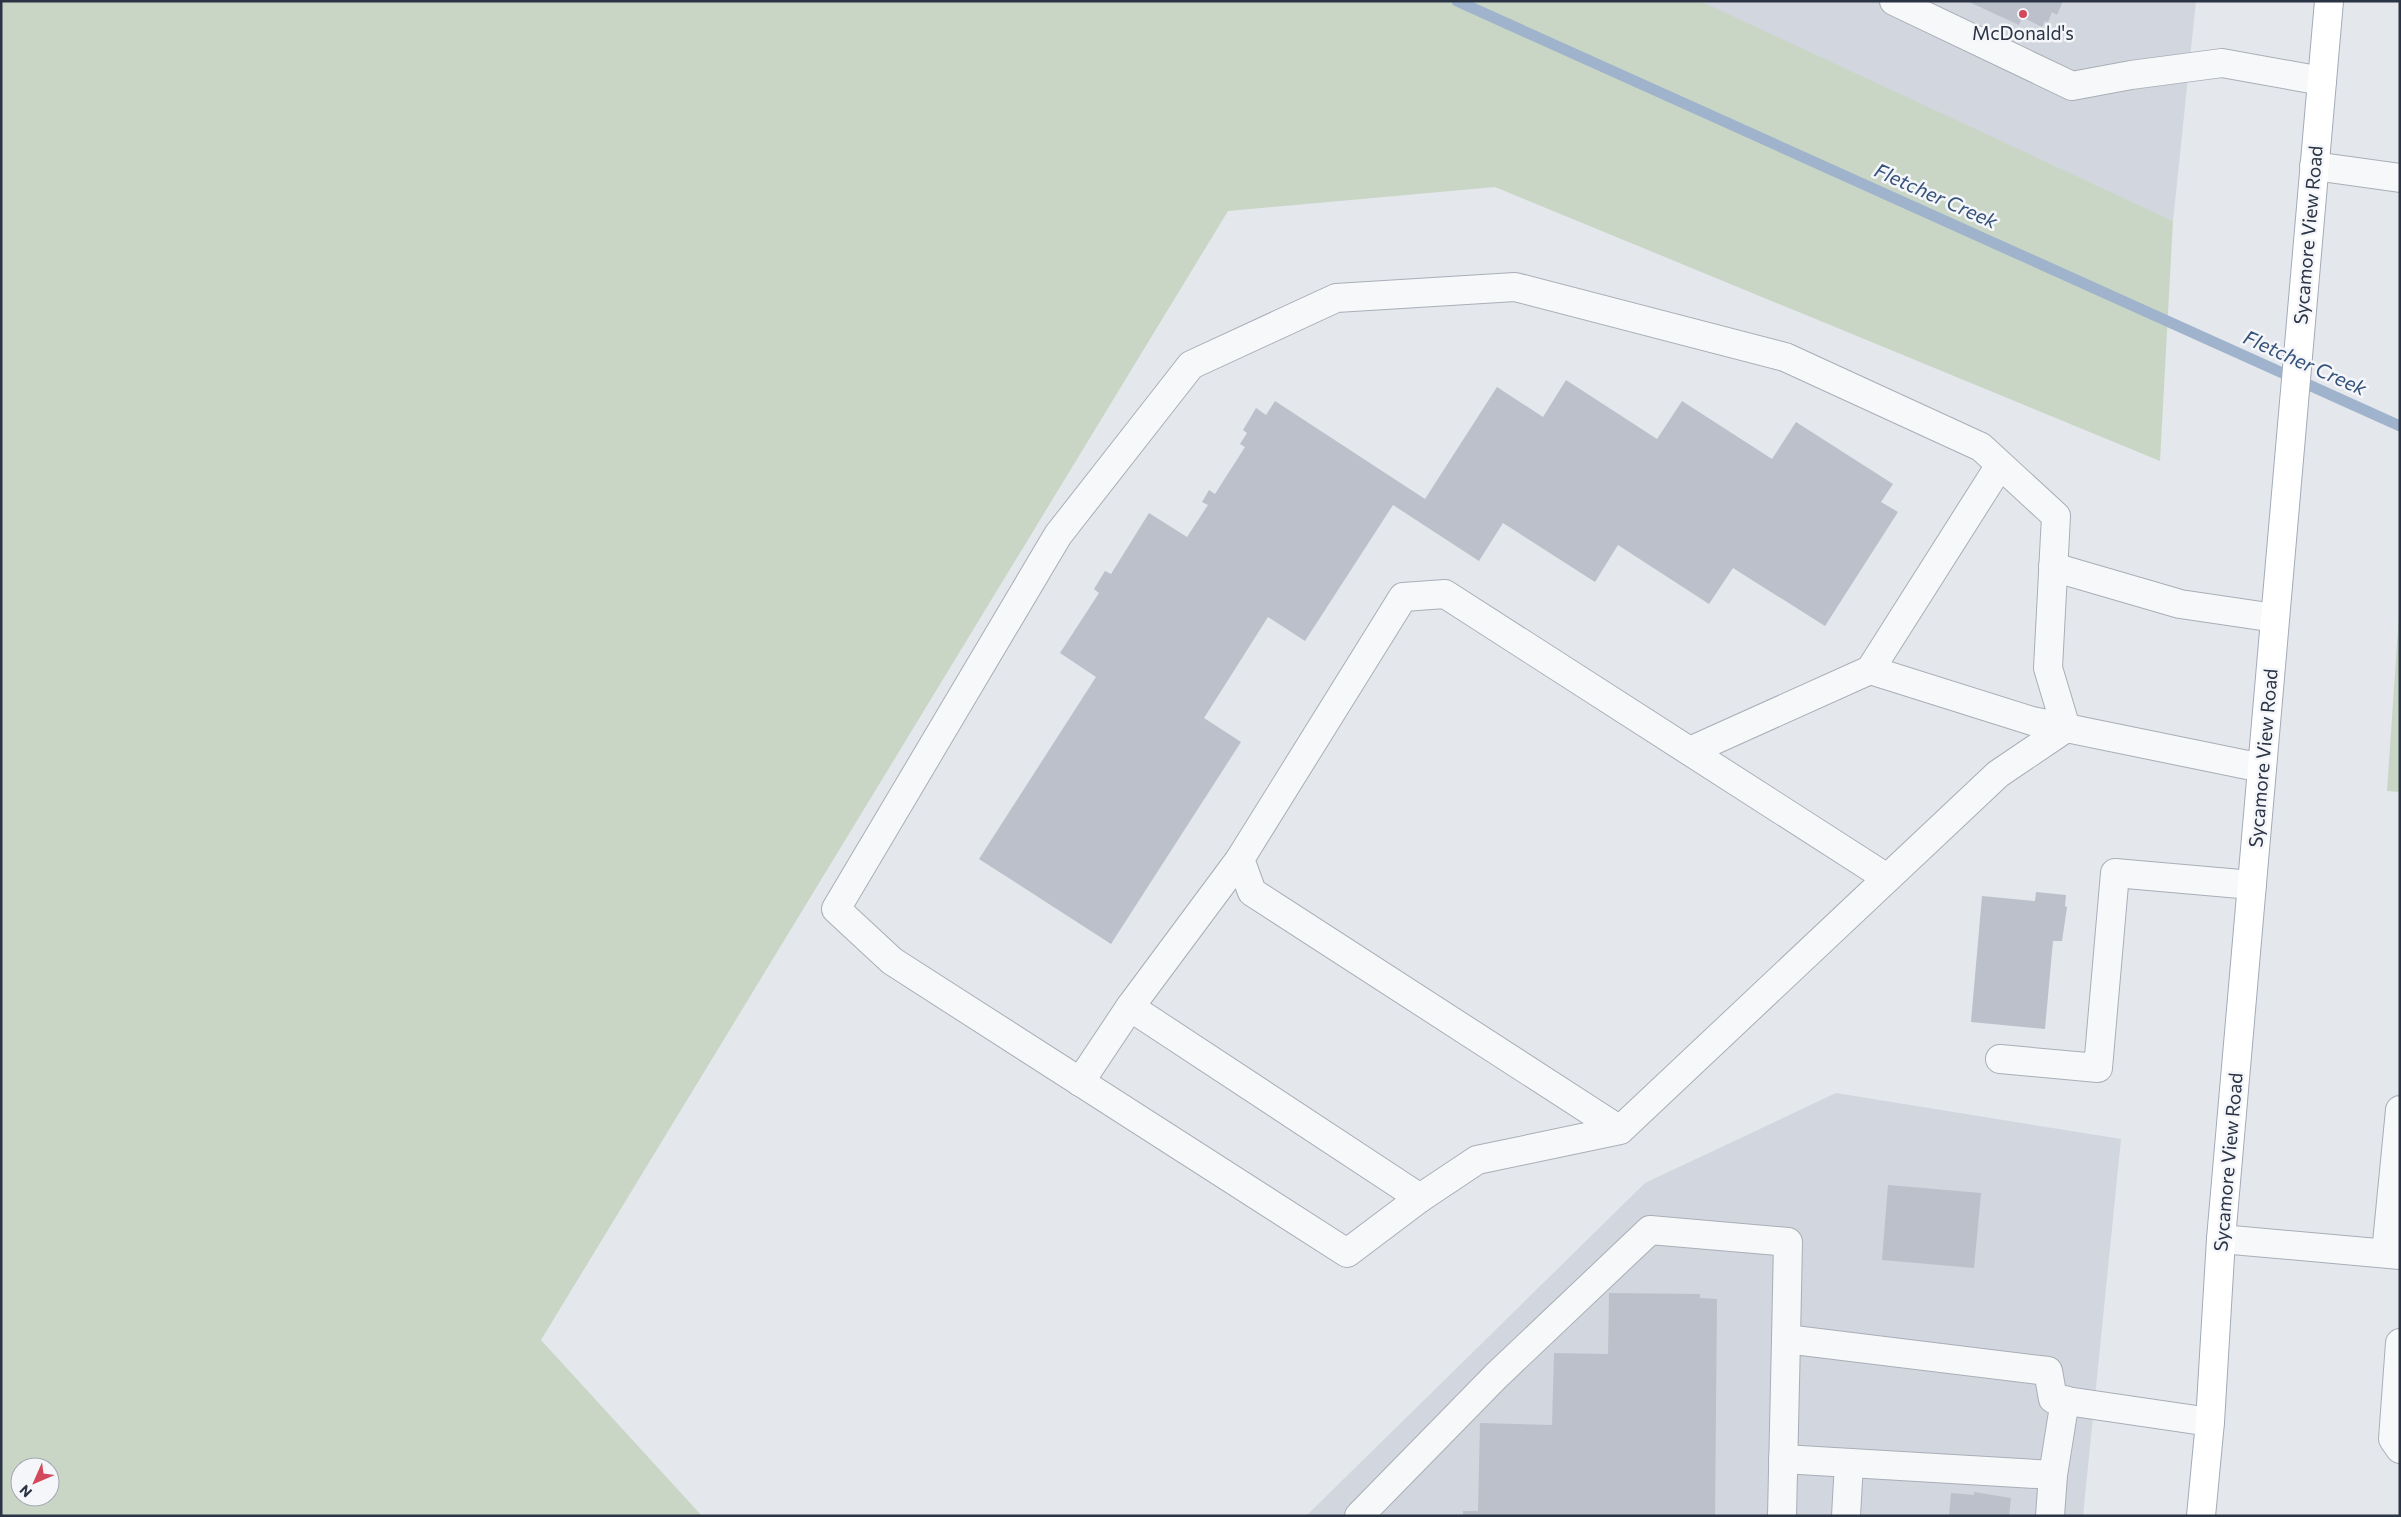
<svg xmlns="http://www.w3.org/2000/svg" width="2401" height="1517" font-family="Commissioner,sans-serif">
<rect width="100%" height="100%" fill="#e4e7ec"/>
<g fill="#d2d6de">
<polygon points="1705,1 2196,1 2173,221 1704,5"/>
<polygon points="1836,1093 2121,1139 2083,1516 1306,1516 1645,1183"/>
</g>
<g fill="#c9d6c5" fill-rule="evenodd">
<path d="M1,1h1699l473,220 -13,240 -665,-274 -267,24 -687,1129 161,176h-701zM20,1467h30v30h-30z"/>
<polygon points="2400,600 2400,792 2387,791"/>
</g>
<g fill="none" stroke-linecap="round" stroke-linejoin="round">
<polyline stroke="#9fb4cc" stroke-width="11" points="1457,1 2400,426"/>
</g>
<g fill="#bbc0ca">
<polygon points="1967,1 2063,1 2057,15 2052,12 2048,22 2045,21 2042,27 2022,17 2019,25"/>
<polygon points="1566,380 1657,439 1682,401 1772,459 1796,422 1893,484 1881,502 1898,512 1825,626 1733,568 1709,604 1618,545 1595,582 1503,523 1479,561 1393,505 1305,641 1268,617 1204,718 1241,742 1111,944 979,859 1096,677 1060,653 1099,593 1094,589 1105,571 1111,574 1149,513 1187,537 1208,505 1202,502 1209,490 1215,494 1245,447 1240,444 1247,433 1243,430 1256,408 1266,415 1275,401 1425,499 1497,387 1543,417"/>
<polygon points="2036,892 2066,895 2065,906 2067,907 2062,941 2053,941 2045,1029 1971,1022 1982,896 2035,901"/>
<polygon points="1888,1185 1981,1193 1974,1268 1882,1260"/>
<polygon points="1609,1293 1700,1294 1700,1298 1717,1299 1715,1516 1463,1516 1463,1511 1478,1511 1480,1423 1552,1425 1554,1353 1608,1354"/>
<polygon points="1974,1492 2011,1498 2009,1516 1949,1516 1951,1493 1974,1495"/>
</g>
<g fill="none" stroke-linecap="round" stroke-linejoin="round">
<g stroke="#a9aeb7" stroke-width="30">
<g id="minor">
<polyline points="1894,1 2072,86 2131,75 2222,63 2322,81"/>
<polyline points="2314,166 2400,178"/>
<polyline points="2053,567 2180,604 2275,618"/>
<polyline points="1870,670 2032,721 2262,768"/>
<polyline points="1690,751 1870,670 2000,465"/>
<polyline points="1130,1007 1240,859"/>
<polyline points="2000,1059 2098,1068 2115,873 2252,885"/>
<polyline points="1080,1082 1130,1007 1420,1198"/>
<polyline points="1620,1130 1477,1160 1420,1198 1347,1253 892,961 836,909 1058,535 1191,365 1336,298 1515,287 1785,357 1981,447 2056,516 2048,668 2066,728 1998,774 1620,1130 1252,892 1240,859 1403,597 1445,594 1887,878"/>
<polyline points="2221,1239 2400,1255"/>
<polyline points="2386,1253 2400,1110"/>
<polyline points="2400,1343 2393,1439 2400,1449"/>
<polyline points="1783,1459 2053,1475"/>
<polyline points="1359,1516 1496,1376 1650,1230 1788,1242 1786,1339"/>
<polyline points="1782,1516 1786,1339 2048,1371 2053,1399 2210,1422"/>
<polyline points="1846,1516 1849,1463"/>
<polyline points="2050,1516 2053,1475 2065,1400"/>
</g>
</g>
<g stroke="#a3abb8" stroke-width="30">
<polyline id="major" points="2201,1516 2210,1422 2221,1239 2329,1"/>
</g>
<use href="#minor" stroke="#f7f8fa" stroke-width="28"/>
<use href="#major" stroke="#fff" stroke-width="28"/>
</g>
<circle fill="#d1495b" stroke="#f4f6f9" stroke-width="2" cx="2023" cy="14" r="5"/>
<g text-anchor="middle" stroke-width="5" stroke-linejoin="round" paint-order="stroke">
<g font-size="19" fill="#2b3445" stroke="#f4f6f9">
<text x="2023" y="40">McDonald's</text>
</g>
<g font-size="19" fill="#2b3445" stroke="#f4f6f9">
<text transform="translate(2308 235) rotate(-85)" y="7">Sycamore View Road</text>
<text transform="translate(2263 758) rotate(-85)" y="7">Sycamore View Road</text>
<text transform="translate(2228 1162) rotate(-85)" y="7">Sycamore View Road</text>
</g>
<g font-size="20" font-style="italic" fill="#34527a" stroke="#f4f6f9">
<text transform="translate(1936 196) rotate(24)" y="7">Fletcher Creek</text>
<text transform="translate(2305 363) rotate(24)" y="7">Fletcher Creek</text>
</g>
</g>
<rect width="2401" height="1517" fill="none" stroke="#2b3445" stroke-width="5"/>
<g transform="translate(35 1482) rotate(225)"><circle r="24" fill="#f4f6f9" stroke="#a4a8b1"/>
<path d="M0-4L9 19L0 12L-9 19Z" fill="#d1495b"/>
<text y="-8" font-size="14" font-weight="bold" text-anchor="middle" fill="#2b3445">N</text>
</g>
</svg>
